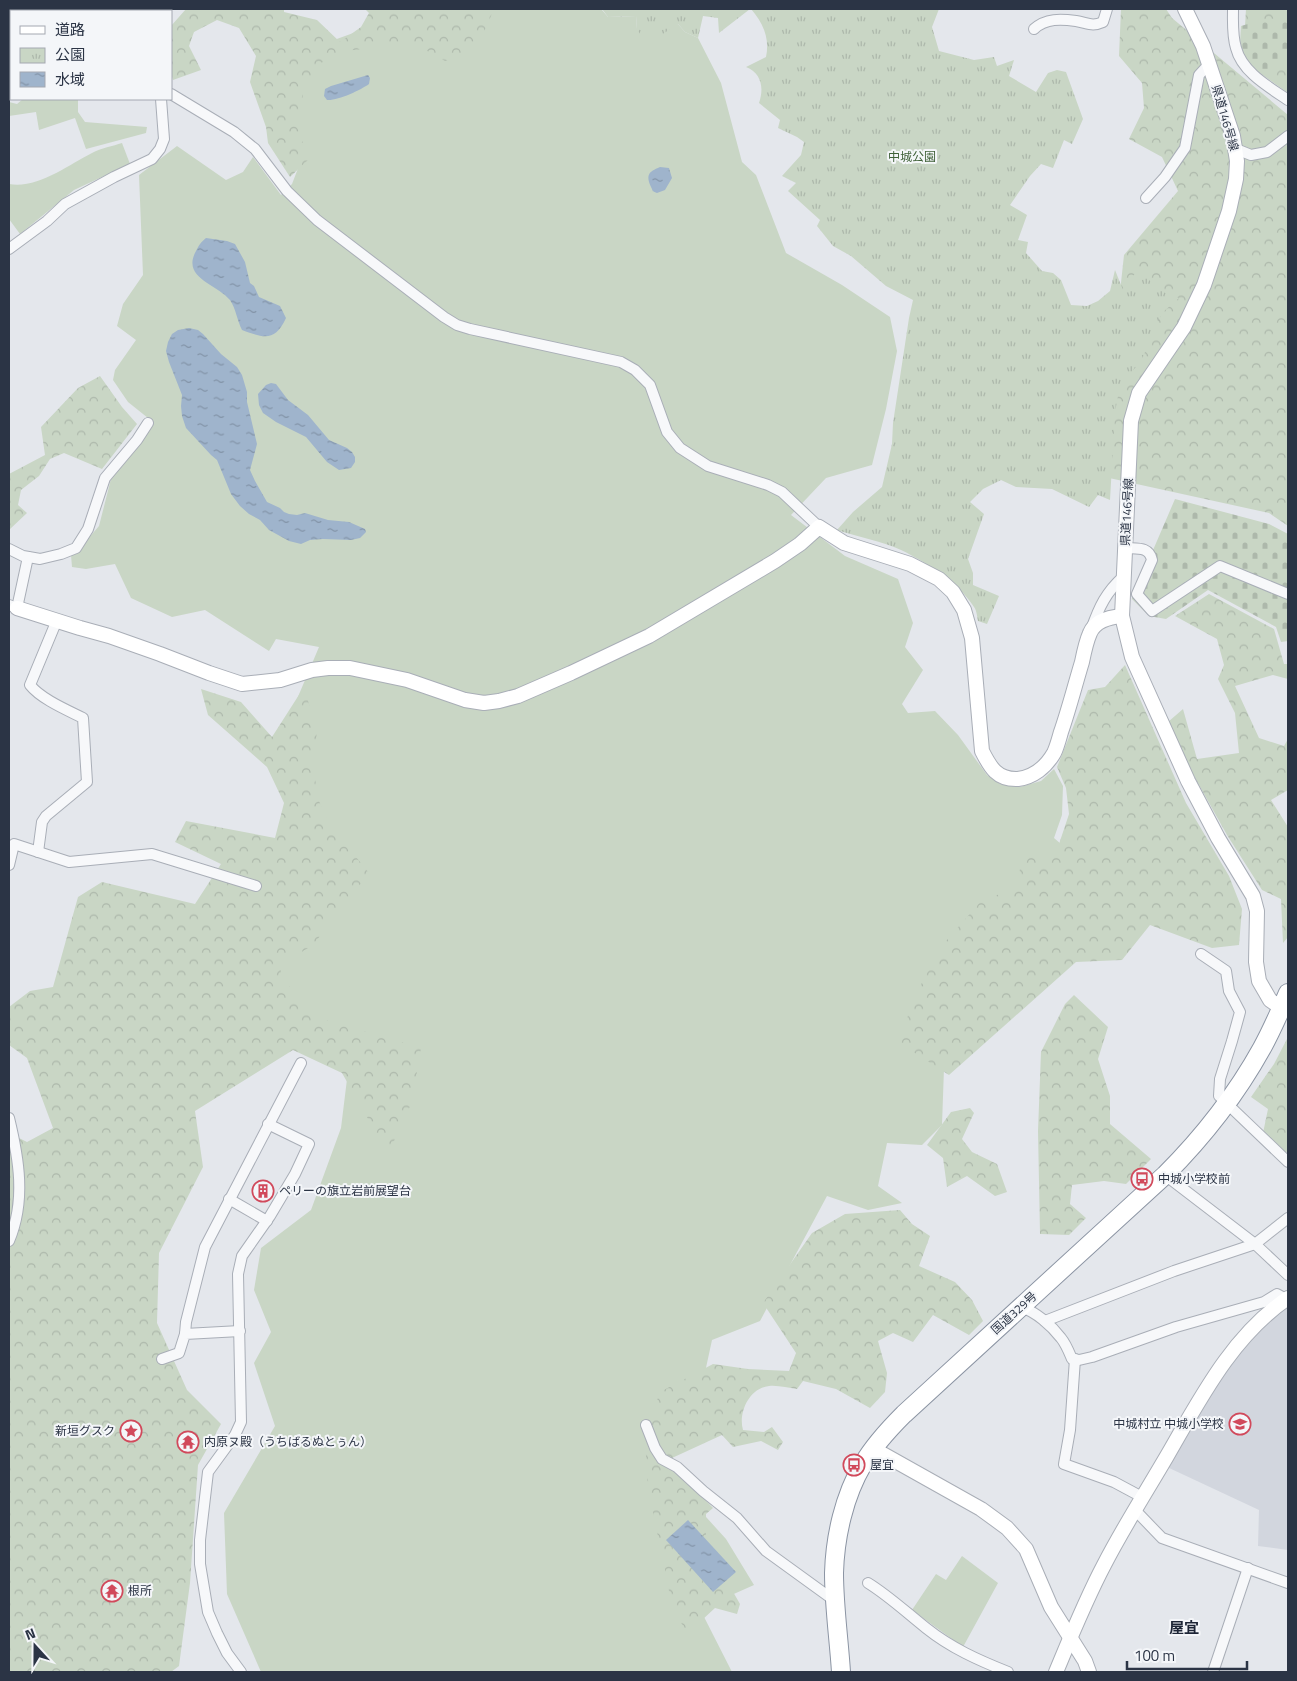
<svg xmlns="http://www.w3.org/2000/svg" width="1297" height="1681" font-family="'Titillium Web','Noto Sans JP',sans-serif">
<defs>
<pattern id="forest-crowns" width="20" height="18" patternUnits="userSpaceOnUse" patternTransform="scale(1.25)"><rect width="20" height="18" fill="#c9d6c5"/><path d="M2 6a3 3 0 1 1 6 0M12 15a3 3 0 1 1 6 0" fill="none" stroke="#adb8ab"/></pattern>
<pattern id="cemetery-stones" width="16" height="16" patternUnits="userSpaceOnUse" patternTransform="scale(1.25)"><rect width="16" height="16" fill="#c9d6c5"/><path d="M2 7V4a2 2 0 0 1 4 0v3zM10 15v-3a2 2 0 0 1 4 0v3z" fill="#adb8ab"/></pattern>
<pattern id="park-tufts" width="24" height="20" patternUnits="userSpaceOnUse" patternTransform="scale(1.25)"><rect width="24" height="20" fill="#c9d6c5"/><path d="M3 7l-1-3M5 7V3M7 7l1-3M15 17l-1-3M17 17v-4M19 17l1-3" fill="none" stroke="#adb8ab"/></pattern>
<pattern id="water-ripples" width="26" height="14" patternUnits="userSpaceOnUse" patternTransform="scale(1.25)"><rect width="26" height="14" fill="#9fb4cc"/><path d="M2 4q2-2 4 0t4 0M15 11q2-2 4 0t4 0" fill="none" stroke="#8293a7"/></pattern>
</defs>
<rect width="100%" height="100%" fill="#e4e7ec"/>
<polygon fill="#d2d6de" points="1288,1303 1288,1550 1258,1546 1259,1510 1167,1467 1216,1381 1241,1348"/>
<g fill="#c9d6c5">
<polygon points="489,9 598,9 602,10 608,17 636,16 637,29 678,24 685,32 698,38 721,83 742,162 756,175 786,253 842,285 890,317 897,351 886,409 872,465 826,478 791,515 845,556 898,579 913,623 905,647 923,670 902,704 908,713 935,711 958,735 987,775 1000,784 1020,787 1041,781 1054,769 1063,786 1062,815 1054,838 1076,857 944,1068 942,1125 922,1145 887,1143 878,1186 902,1203 868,1210 827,1196 760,1321 712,1340 704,1377 656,1429 677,1485 726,1539 754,1585 700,1609 732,1672 261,1672 227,1594 224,1513 275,1426 254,1363 271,1332 254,1290 261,1248 311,1210 341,1128 348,1071 268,968 295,946 289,718 319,647 276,639 269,651 205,610 172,617 131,598 115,564 86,569 72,567 71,555 80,548 99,526 114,467 148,418 128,402 113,380 115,370 136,340 117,326 123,304 143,275 139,175 177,146 226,180 243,172 253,157 281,195 292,184 302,158 268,115 334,40 381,23"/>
<polygon points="23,99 78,99 78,112 85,122 147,127 146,133 86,149 75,118 39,130 36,112 9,116 9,102 17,104"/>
<path d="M122,143l8,21 -56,26 -54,44 -11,-15v-35c29,5 59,-19 83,-31 9,-5 21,-7 30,-10z"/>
<polygon points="962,1556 998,1583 963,1647 912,1610 936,1574 946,1580"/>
</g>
<g fill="url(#forest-crowns)">
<polygon points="186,9 284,9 284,12 317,20 340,42 361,27 369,13 365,9 494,9 473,57 445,61 415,44 343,51 321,63 303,92 299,133 309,159 290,177 268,143 266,127 250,82 256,56 239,28 217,20 194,32 189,46 201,70 173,80 171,73 171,26"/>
<polygon points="1121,9 1166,9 1172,18 1288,115 1288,526 1269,513 1100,476 1124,255 1178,191 1162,157 1129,139 1144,108 1142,83 1119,56"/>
<polygon points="1246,9 1288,9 1288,93 1264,76 1245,26"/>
<polygon points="100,376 122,407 137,424 102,469 64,453 50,459 39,476 21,490 18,505 27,513 9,530 9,474 45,455 41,427 78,388"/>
<polygon points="1209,594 1274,629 1284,664 1288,664 1288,679 1273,675 1235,686 1259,738 1284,746 1288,739 1288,790 1271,800 1288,827 1288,937 1283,943 1281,899 1262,890 1227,835 1194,776 1168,722 1183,709 1197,759 1239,753 1235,713 1218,679 1224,665 1217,639 1175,616"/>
<polygon points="1125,665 1186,803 1229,876 1242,909 1239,945 1212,948 1150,925 1122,960 1076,962 949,1075 901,1044 910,1007 938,950 982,900 1018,888 1021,858 1056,853 1069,814 1066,788 1057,767 1088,690 1105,687"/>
<polygon points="304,687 317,732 313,764 318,799 330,825 369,873 313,945 282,964 280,977 323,1019 421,1048 412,1102 388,1154 342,1073 293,1050 195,1111 203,1167 159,1253 157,1323 187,1390 221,1424 198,1465 190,1583 179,1666 171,1672 9,1672 9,1133 27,1142 53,1128 27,1058 9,1045 9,1007 30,991 53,987 78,897 102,882 195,904 221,864 175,842 186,821 275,838 284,803 267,767 208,715 201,689 241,702 272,737"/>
<polygon points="1074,995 1108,1027 1098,1059 1110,1096 1110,1124 1151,1159 1126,1184 1104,1181 1072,1185 1070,1204 1086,1218 1069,1235 1040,1234 1038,1131 1041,1052 1065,1004"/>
<polygon points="1288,1037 1288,1151 1285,1153 1263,1133 1268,1109 1251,1097 1274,1064"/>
<polygon points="970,1108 974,1113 962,1139 972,1152 997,1164 1007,1192 995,1196 967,1176 947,1187 943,1158 927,1145 951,1112"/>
<path d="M900,1210l12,14 18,12 -11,30 36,16 17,18 11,21 -14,14 -36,-20 -20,27 -20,-9 -15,8 9,32 -2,19 -15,16 -34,-19 -33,-8 -6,8c-9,-1 -19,-4 -28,-3 -20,2 -31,27 -26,44l21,2 8,-5 11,15 -5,8 -17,-9 -28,6 -11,-12 -50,23 -3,10 23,18 21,22 -7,6v37l-8,16 8,21 26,2 8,14 -3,10 -22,-6 -27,25 -17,-25 -3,-25 -14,-65 -7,-41 -2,-42 15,-43 53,-28 35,5 41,2 7,-18 -33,-50 49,-70 33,-19z"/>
</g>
<g fill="url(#cemetery-stones)">
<path d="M1269,18l19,4v32l-26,23c-23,-22 -23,-19 -21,-51z"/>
<polygon points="1175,499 1269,524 1288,534 1288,641 1281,642 1276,627 1208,590 1166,619 1149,616 1132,599"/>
</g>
<g fill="url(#park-tufts)">
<polygon points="602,9 750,9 719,33 718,18 703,16 698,38 685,32 678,24 652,41 643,39 637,29 636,16 608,17"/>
<path d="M751,9h188l-7,18 7,24 35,9 20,-3 3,9 17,-6 -5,16 27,16 12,-19 9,-3 9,2 17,47 -11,25 -8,-4 -11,28 -12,-4 -11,12 -20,29 17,10 -9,25 10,2 -2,11 16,18 11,2 8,7 10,25 16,1 11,-5 12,-10 5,-21 8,20 16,-22c15,18 18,23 40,30l-17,15 -20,46 -15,19 -9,18 -3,16 -5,88 -12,-5 -9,12 -37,-18 -36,-2 -15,-7 -18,9 -13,13 14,12 -16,45 5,14v12l26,11 -12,28 -9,-3c-1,-4 -1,-10 -4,-14 -15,-24 -48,-45 -73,-57 -20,-9 -43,-13 -64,-20l16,-18 29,-25 10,-43 1,-21 16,-105 4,-18 -27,-14 -35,-30 -18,-10 -16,-20 3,-6 -32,-29 8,-8 -14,-7 19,-21 3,-13 -7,-5 -19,-9 2,-8 -21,-17c5,-14 3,-30 -13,-36l20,-10c4,-19 -3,-34 -15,-48z"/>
</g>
<g fill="url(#water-ripples)">
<path d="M368,75l2,3 -1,6c-8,6 -32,17 -42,16l-3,-4 1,-7 6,-3z"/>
<path d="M660,167l9,1 3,10 -7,12 -8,3c-6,-3 -3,0 -6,-6 -5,-12 -3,-15 9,-20z"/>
<path d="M206,238l21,3 8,3 10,18 5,21 4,3 5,11 21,9 6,12c-11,24 -22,20 -44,12 -5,-10 -6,-21 -12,-30 -13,-16 -49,-22 -34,-49 3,-6 5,-9 10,-13z"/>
<polygon points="189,328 198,330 203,334 221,354 237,367 242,375 247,392 247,402 257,444 250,470 255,481 267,502 280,508 284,512 289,514 297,515 305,513 328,520 349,522 365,529 366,532 360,538 351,540 323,539 310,540 301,544 289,541 269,530 260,520 249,514 240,506 231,494 217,460 211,455 186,428 182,416 181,406 182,395 169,362 166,351 168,342 172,334 178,330"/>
<polygon points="271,383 276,384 288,400 308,415 329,440 347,448 352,452 355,457 355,462 351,468 339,470 327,462 306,437 276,422 263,413 259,405 258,394 266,385"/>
<polygon points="688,1520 736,1572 713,1592 666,1540"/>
</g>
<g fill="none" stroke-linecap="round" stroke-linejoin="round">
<g stroke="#a9aeb7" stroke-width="12">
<g id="street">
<polyline points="92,9 92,11"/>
<path d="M1233,9c0,13 -1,26 3,39 6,24 33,39 52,52"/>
<path d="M1034,29c12,-11 27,-10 42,-8 12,2 16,6 27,1l4,-13"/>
<polyline points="171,94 234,132 255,149 287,191 317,220 444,317 457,325 470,329 621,362 635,370 650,385 667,432 680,448 708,466 768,485 782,492 819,527"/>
<polyline points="1236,149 1251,155 1267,152 1288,136"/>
<polyline points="1146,198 1165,177 1185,148 1199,75 1209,64"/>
<polyline points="9,249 47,221 65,204 114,177 152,159 160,149 164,139 161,99"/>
<path d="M1125,548c12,1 24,-2 27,12l-15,34 15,17 68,-45 68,28"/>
<polyline points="9,549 23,556 40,559 61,554 76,548 88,529 105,478 137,440 148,423"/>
<polyline points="9,605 17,608 28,557"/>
<path d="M1091,630c8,-23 15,-38 33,-54"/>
<path d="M38,852l4,-30 4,-6 41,-34 -4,-64c-16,-8 -42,-19 -53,-33l27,-65"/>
<polyline points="9,865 14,844 69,862 152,854 256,886"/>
<polyline points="1201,954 1226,971 1229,991 1240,1012 1232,1041 1220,1079 1219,1096 1288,1162"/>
<path d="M9,1118c10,41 17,83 0,123"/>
<polyline points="1165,1175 1255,1244 1288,1275"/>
<polyline points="229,1199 267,1221"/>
<path d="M1021,1307c15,5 30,18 40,31 5,6 8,14 11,21l7,1 13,-3 84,-30 88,-25 13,-8 9,5"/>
<polyline points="1045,1321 1174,1271 1255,1244 1288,1218"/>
<polyline points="185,1334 186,1322 205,1247 301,1063"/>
<polyline points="162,1359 179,1353 185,1334 240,1331"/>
<polyline points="1075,1359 1070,1430 1064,1464 1114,1482 1142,1497"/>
<polyline points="646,1425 655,1448 662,1459 677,1467 703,1491 737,1518 766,1551 835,1601"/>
<polyline points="1135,1510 1162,1538 1288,1583"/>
<path d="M868,1583c21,13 39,30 58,45 25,20 52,32 82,44"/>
<polyline points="241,1672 227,1653 217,1633 208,1612 200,1564 200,1540 208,1472 235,1435 241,1422 238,1274 242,1256 270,1216 295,1174 309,1144 268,1124"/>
<polyline points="1213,1672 1248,1568"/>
</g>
</g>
<g stroke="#a9aeb7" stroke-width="16">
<g id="secondary">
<polyline points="1185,9 1203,46 1233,136 1237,161 1236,179 1229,211 1204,285 1184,327 1139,393 1131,421 1122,616 1132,657 1188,781 1218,838 1253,896 1257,911 1256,962 1259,981 1270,1000 1281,1008"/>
<path d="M17,608l63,20 29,8 51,18 49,19 33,11 38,-4 32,-10 16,-2h22l57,12 58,20 19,3 15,-2 19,-5 53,-23 78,-37 126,-75 25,-17 19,-17 25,16 66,21 29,15 14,13 11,18 8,28 10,113c8,16 15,29 36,28 15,-2 28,-12 36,-26 3,-6 5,-14 7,-21 8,-23 14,-47 21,-70 2,-10 4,-20 8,-29 5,-12 20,-16 32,-17"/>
<polyline points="874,1449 981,1509 1007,1528 1026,1549 1051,1607 1085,1661 1089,1672"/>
<path d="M1056,1672c15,-36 30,-73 48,-107 19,-37 42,-73 63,-109 33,-57 65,-120 121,-158"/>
</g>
</g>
<g stroke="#8b94a3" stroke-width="20">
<path id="highway" d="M841,1672c-2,-32 -7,-66 -7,-99 1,-36 10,-77 29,-109 11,-19 26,-35 41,-50l261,-239c38,-38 71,-80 97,-127 10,-18 18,-37 26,-55"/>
</g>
<use href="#street" stroke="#f7f8fa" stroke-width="10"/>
<use href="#secondary" stroke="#fff" stroke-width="14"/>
<use href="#highway" stroke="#fff" stroke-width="18"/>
</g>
<defs>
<g id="bus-ring" transform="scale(1.125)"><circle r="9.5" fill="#f4f6f9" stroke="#d1495b" stroke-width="1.5"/><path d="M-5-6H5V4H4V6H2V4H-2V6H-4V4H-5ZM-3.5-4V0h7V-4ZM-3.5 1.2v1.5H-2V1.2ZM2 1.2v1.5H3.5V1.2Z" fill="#d1495b"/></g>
<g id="building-ring" transform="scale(1.125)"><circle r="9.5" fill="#f4f6f9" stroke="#d1495b" stroke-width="1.5"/><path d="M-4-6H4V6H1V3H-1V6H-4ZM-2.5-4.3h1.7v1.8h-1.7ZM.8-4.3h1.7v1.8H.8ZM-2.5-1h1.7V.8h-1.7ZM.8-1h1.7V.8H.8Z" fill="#d1495b"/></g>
<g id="school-ring" transform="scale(1.125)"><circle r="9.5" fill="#f4f6f9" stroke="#d1495b" stroke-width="1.5"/><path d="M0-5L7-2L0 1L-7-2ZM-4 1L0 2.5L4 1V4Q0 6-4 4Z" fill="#d1495b"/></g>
<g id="sight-ring" transform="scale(1.125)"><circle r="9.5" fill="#f4f6f9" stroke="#d1495b" stroke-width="1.5"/><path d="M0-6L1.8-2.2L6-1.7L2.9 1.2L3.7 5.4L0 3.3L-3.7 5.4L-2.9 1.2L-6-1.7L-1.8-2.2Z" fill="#d1495b"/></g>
<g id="temple-ring" transform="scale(1.125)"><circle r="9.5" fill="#f4f6f9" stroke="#d1495b" stroke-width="1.5"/><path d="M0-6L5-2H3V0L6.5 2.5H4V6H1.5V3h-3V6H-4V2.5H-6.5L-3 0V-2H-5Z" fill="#d1495b"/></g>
</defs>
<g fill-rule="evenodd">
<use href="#bus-ring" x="1142" y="1179"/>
<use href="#building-ring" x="263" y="1191"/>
<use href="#school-ring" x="1240" y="1424"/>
<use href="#sight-ring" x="131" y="1431"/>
<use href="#temple-ring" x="188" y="1442"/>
<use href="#bus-ring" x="854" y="1465"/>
<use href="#temple-ring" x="112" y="1591"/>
</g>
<g text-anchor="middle" stroke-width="4" stroke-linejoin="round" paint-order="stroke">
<g font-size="12" fill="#2b3445" stroke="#f4f6f9">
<text transform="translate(1225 118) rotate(74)" y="4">県道146号線</text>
<text transform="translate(1127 512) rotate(-87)" y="4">県道146号線</text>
<text transform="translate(1014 1313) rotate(-42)" y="4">国道329号</text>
</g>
<g font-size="12" fill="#3f6138" stroke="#f4f6f9">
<text x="912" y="161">中城公園</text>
</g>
<g font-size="12" fill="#2b3445" stroke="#f4f6f9" text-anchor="start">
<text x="1158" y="1183">中城小学校前</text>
<text x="279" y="1195">ペリーの旗立岩前展望台</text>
<text x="1224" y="1428" text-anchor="end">中城村立 中城小学校</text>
<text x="115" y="1435" text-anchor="end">新垣グスク</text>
<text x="204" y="1446">内原ヌ殿（うちばるぬとぅん）</text>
<text x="870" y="1469">屋宜</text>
<text x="128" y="1595">根所</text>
</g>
<g font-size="15" font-weight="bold" fill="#1d2536" stroke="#f4f6f9">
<text x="1184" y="1633">屋宜</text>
</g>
</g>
<rect width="1297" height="1681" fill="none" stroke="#2b3445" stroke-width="20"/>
<rect x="10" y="10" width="162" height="90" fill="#f4f6f9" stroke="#a4a8b1"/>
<rect x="20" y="26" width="25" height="8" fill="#ffffff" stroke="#a4a8b1"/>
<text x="55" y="35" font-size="15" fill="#2b3445">道路</text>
<rect x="20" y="48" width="25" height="15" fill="url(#park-tufts)" stroke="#a4a8b1"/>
<text x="55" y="60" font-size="15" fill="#2b3445">公園</text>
<rect x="20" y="72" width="25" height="15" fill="url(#water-ripples)" stroke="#a4a8b1"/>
<text x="55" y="85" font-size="15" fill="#2b3445">水域</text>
<g transform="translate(35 1646) rotate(339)" stroke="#f4f6f9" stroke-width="4" paint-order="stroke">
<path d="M0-4L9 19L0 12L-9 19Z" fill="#2b3445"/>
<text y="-8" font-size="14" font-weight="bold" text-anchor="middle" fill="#2b3445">N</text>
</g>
<path d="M1127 1661v8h120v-8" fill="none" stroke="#2b3445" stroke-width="2.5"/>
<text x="1134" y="1661" font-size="15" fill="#2b3445" stroke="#f4f6f9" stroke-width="4" paint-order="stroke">100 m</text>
</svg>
